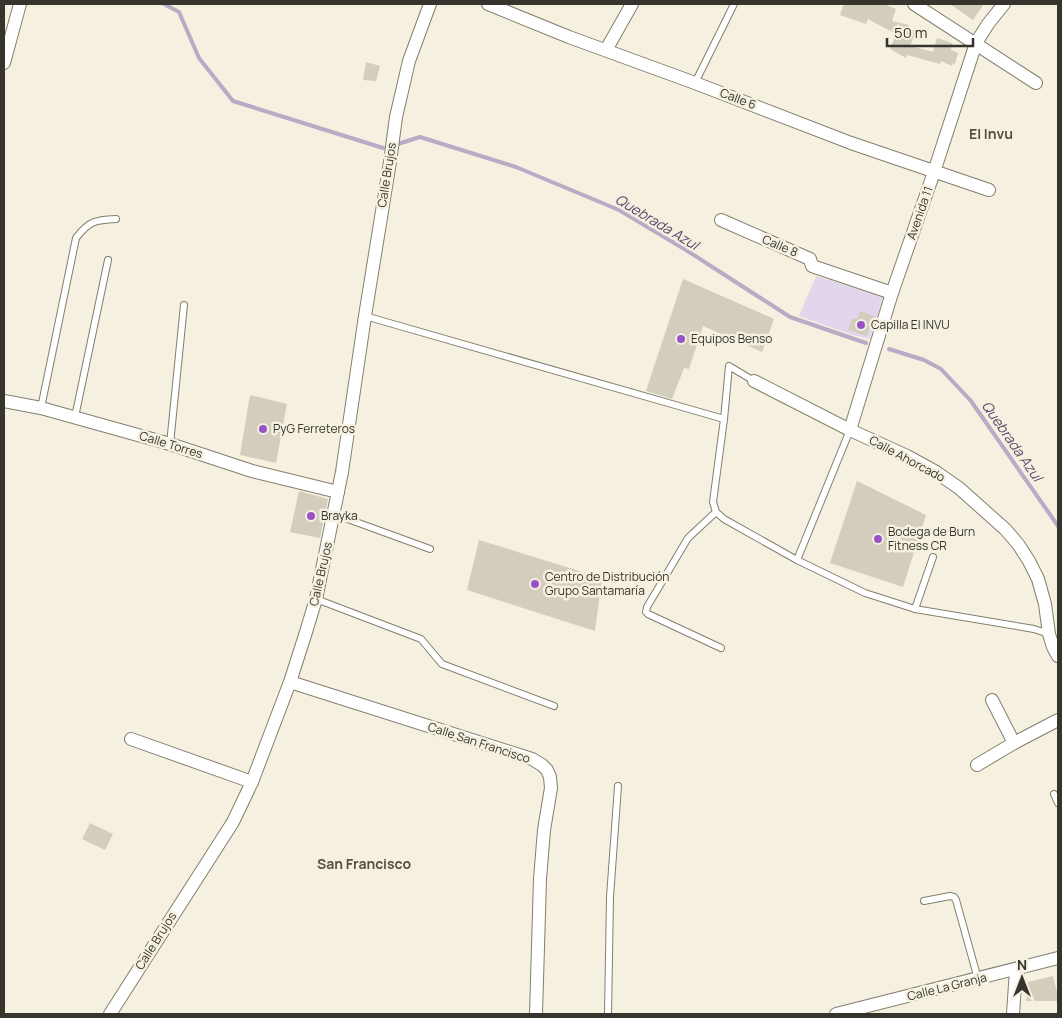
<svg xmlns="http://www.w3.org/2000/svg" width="1062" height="1018" font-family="Manrope,sans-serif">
<rect width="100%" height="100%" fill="#f5f0df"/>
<polygon fill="#e2d6ec" points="816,276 883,297 870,339 856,336 799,316"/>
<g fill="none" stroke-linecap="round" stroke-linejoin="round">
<g stroke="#b9aac5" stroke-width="4">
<polyline points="164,4 179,12 199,58 233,101 383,148"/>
<polyline points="398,144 420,137 516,167 619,210 686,250 790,317 866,343"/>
<polyline points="889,349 924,360 941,369 971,401 1058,526"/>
</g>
</g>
<g fill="#d2cdbc">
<polygon points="844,4 884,4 896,9 892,21 909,25 909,29 916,31 910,46 933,52 937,38 952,43 951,50 958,53 955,64 953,63 952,66 941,61 940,64 907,55 906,58 890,49 896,34 868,19 866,24 840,15"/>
<polygon points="950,4 984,4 973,20"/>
<polygon points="366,62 380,66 376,81 363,80"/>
<polygon points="683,279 774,319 762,352 703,326 689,369 684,368 672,399 646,391"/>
<polygon points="860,311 874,316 867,336 848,330 852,318 857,319"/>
<polygon points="250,395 287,404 276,463 240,455"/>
<polygon points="857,481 926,515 903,587 830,563"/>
<polygon points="299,491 328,499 320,538 290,532"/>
<polygon points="479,540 602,578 595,631 467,590"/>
<polygon points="90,823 113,834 105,850 82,839"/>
<polygon points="1053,976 1058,996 1058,1001 1026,1001 1028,982"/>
</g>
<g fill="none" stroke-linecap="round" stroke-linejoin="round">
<g stroke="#837f6f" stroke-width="8">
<g id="lane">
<polyline points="695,83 734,4"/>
<polyline points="365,316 724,419"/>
<polyline points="754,381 729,366 724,419 713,502 716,512 724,519 797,560 865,593 915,609 1034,629 1049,634"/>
<path d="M41,408l35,-170c13,-17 19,-18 40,-19"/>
<polyline points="75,417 108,260"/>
<polyline points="170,444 184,305"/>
<polyline points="716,512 688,538 647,607 646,612 648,614 721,648"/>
<polyline points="334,514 430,549"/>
<polyline points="797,560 850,430"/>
<polyline points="316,599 421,639 442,664 554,706"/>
<polyline points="915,609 933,557"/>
<polyline points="1054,794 1058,803"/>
<polyline points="924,901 950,896 954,897 956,900 978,979"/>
<polyline points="608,1014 610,897 618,786"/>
</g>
</g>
<g stroke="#837f6f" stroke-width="14">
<g id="street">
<polyline points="488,4 569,37 695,83 851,143 989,190"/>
<polyline points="914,4 1036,83"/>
<polyline points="606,50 632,4"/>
<polyline points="4,63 20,4"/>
<polyline points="721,220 810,259 812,266 892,293"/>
<polyline points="754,381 850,430 907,456 936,472 959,488 1005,529 1018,544 1029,561 1038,579 1045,604 1049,634 1053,647 1058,656"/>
<polyline points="4,401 41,408 170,444 252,471 338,492"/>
<polyline points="850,430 892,293 934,172 976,43 988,24 1004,4"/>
<polyline points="290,682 532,759 542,765 547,770 550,777 551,788 544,830 540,879 536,1014"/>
<polyline points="992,700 1014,743"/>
<polyline points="131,739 252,782"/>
<polyline points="977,765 1014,743 1058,720"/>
<polyline points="110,1014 233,822 252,782 290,682 306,632 316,599 342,472 365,316 390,162 396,117 409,61 430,4"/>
<polyline points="836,1014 1058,958"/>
<polyline points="1013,1014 1016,970"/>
</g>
</g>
<use href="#lane" stroke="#fff" stroke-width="6"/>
<use href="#street" stroke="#fff" stroke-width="12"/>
</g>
<g fill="#9953c7" stroke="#f5f0df" stroke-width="2">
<circle cx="861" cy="325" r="5"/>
<circle cx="681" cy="339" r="5"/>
<circle cx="263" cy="429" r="5"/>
<circle cx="311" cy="516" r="5"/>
<circle cx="878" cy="539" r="5"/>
<circle cx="535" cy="584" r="5"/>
</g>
<g text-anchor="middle" stroke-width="5" stroke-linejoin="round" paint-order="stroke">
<g font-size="12" fill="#36342d" stroke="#f5f0df">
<text transform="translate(738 99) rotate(21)" y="4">Calle 6</text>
<text transform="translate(387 175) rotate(-81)" y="4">Calle Brujos</text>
<text transform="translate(920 213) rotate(-71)" y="4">Avenida 11</text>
<text transform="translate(780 246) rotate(23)" y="4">Calle 8</text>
<text transform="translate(171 445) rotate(17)" y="4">Calle Torres</text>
<text transform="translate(907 459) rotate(28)" y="4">Calle Ahorcado</text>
<text transform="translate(321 574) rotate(-77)" y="4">Calle Brujos</text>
<text transform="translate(479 743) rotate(18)" y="4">Calle San Francisco</text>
<text transform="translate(156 941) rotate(-58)" y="4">Calle Brujos</text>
<text transform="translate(947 987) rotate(-14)" y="4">Calle La Granja</text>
</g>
<g font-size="12" fill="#36342d" stroke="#f5f0df" text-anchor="start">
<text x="871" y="329">Capilla El INVU</text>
<text x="691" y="343">Equipos Benso</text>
<text x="273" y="433">PyG Ferreteros</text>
<text x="321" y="520">Brayka</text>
<text x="888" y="536">Bodega de Burn<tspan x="888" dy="14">Fitness CR</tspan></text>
<text x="545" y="581">Centro de Distribución<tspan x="545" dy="14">Grupo Santamaría</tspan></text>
</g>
<g font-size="14" font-weight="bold" fill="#545041" stroke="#f5f0df">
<text x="991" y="139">El Invu</text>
<text x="364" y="869">San Francisco</text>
</g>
<g font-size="14" font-style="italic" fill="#5e466f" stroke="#f5f0df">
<text transform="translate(657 222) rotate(31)" y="5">Quebrada Azul</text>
<text transform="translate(1012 441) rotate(55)" y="5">Quebrada Azul</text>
</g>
</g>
<rect width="1062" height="1018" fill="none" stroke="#36342d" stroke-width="10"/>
<g transform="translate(1022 978)" stroke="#f5f0df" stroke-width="4" paint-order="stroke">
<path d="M0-4L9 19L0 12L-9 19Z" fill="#36342d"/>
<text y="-8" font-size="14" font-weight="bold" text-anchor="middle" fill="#36342d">N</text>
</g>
<path d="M887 38v8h86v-8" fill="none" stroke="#36342d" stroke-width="2.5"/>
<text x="894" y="38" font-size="15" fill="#36342d" stroke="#f5f0df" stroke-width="4" paint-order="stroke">50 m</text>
</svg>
